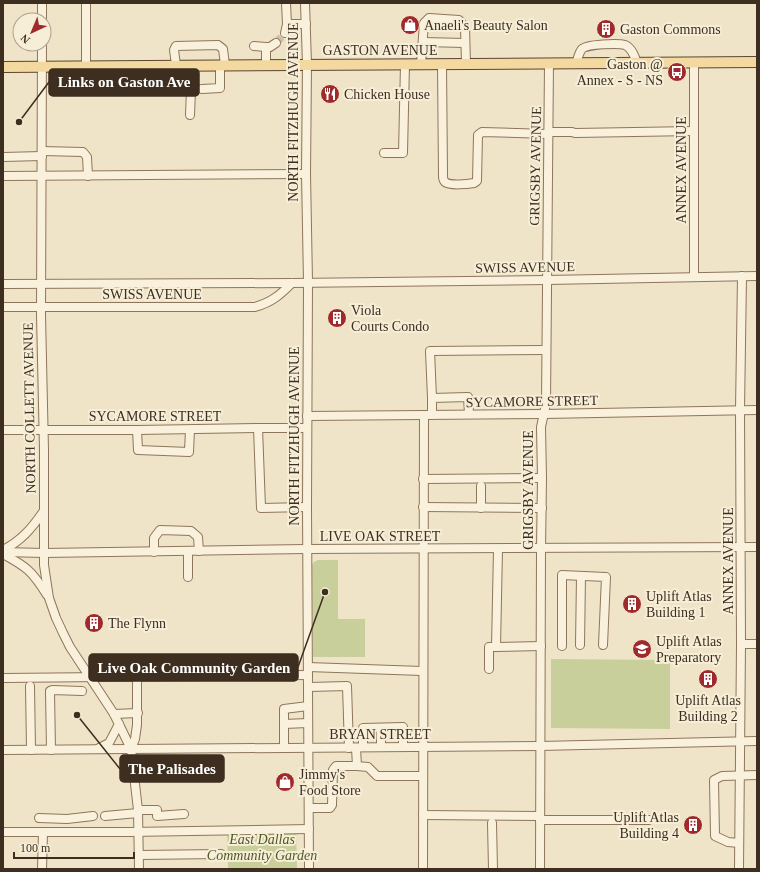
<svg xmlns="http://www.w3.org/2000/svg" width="760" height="872" font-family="Georgia,serif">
<rect width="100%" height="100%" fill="#f0e4c8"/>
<g fill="#c9cf9b">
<polygon points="318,560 338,560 338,619 365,619 365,657 313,657 312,565 314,562"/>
<polygon points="551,659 670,660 670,729 551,728"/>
<polygon points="227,826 296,826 297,869 228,869"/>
</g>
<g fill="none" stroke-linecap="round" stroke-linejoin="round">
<polyline stroke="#ccc0a6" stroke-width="8" stroke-dasharray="8 4" stroke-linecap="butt" points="276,43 285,33"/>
<g stroke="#8d765c" stroke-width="10">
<g id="minor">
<polyline points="42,3 42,20"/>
<polyline points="86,3 86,66"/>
<polyline points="286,3 287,24 306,24"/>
<polyline points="305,3 307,64 306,174 308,282 307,507 309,869"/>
<polyline points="285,33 287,24"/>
<polyline points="423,42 465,43"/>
<polyline points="42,44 41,315 44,450 44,565 49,598 56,618 63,633 70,647 114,714 131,749"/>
<polyline points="254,46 266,47"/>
<path d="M576,63c2,-4 3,-11 6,-14 4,-5 37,-6 43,-4 7,3 10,12 12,18"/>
<polyline points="266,64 266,47 270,47 276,43"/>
<polyline points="421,64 424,23 429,18 459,20 465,27 466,64"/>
<path d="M442,64l1,112c0,2 1,5 2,6 5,4 23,2 29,1l3,-2 1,-46 4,-3 66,2"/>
<polyline points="176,65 174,50 176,46 218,45 223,49 225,65"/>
<polyline points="202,89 220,88 220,65"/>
<polyline points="190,115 192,65"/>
<polyline points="548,132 572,132 575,133 694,131"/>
<polyline points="42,151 83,152 87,157 88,176"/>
<polyline points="384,153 403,153 405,64"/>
<polyline points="3,157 42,156"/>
<polyline points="3,176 306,174"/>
<polyline points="694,277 694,62"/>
<polyline points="3,284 292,283 547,280 757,276"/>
<path d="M3,307h252c17,-5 25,-12 37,-24"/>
<polyline points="432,398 430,351 546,350"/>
<polyline points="432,415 432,398 468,397 469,414"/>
<polyline points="307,416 544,414 757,410"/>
<polyline points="258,428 261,508 307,507"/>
<polyline points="3,430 137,430 258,428 307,428"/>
<polyline points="137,430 138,450 189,452 190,430"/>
<polyline points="423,479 542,478"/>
<polyline points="423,507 542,508"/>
<polyline points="481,508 481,486"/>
<path d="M3,550c18,-9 29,-22 40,-38"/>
<polyline points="188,551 188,577"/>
<polyline points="3,552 44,553 307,549 757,547"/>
<polyline points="154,552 154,538 160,530 191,531 198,537 199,551"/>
<path d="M3,554c24,13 29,17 44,41"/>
<polyline points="741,644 757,644"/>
<polyline points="580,645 581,576"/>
<polyline points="562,646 562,575 606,577 603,645"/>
<polyline points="496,647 541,646"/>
<polyline points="308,667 422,671"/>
<polyline points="489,669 489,647 496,647 498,549"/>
<polyline points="137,677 137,725 135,739 131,749 138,810 139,869"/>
<polyline points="3,678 308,675"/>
<polyline points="30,686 31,750"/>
<polyline points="309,687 347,686 349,748"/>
<polyline points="114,714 138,713"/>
<polyline points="284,724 308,723"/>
<polyline points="363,747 363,728 403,727 403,747"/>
<polyline points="381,747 381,728"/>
<polyline points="99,748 109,743 119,724"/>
<polyline points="284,748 284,709 308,706"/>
<polyline points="356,748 357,766 368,767 377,776 423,776"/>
<polyline points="3,750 540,746 757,741"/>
<polyline points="51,750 50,691 52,690 82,691"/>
<polyline points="309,808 330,808 332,805 333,770 336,766 357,766"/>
<polyline points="138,810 157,810 157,816 184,814"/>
<polyline points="423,815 540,816"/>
<polyline points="105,816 138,813"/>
<polyline points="39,818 67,819 93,816"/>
<polyline points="540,820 649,820"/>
<polyline points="492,823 493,869"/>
<polyline points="3,832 129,832 309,829"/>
<polyline points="739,843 728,842 715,836 714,780 722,776 757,775"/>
<polyline points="139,855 221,854"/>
<polyline points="42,869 43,832"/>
<polyline points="423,869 424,415"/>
<polyline points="540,869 541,549 542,478 541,427 546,404 549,63"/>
<polyline points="739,869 741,644 740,410 742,276"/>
</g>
</g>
<g stroke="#5b4430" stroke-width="12">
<polyline id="major" points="3,67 757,62"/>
</g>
<use href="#minor" stroke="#faf1dc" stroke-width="8"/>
<use href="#major" stroke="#f3d9a0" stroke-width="10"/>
</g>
<defs>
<g id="shop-disc" transform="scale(1)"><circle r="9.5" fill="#9e2a2b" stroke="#f7eed8"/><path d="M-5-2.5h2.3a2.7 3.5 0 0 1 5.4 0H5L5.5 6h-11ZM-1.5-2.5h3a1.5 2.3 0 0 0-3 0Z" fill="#fff"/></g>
<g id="building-disc" transform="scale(1)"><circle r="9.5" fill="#9e2a2b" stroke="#f7eed8"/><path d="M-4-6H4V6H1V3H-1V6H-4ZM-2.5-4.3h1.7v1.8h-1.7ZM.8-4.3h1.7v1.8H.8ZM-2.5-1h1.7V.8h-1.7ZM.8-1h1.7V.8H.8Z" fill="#fff"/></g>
<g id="bus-disc" transform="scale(1)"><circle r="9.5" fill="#9e2a2b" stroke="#f7eed8"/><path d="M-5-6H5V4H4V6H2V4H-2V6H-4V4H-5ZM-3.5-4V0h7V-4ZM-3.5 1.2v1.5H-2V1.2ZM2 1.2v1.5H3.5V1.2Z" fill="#fff"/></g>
<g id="restaurant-disc" transform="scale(1)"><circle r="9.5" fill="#9e2a2b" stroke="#f7eed8"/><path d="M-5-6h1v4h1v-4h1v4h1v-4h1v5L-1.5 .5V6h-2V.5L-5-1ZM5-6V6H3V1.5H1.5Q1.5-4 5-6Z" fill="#fff"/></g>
<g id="school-disc" transform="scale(1)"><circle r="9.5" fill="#9e2a2b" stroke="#f7eed8"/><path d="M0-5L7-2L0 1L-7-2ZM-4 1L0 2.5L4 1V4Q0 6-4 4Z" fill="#fff"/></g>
</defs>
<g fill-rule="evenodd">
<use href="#shop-disc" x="410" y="25"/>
<use href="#building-disc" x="606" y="29"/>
<use href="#bus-disc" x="677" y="72"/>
<use href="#restaurant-disc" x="330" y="94"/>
<use href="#building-disc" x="337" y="318"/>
<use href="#building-disc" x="632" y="604"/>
<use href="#building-disc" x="94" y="623"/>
<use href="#school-disc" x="642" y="649"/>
<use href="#building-disc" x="708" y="679"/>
<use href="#shop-disc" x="285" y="782"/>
<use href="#building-disc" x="693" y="825"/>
</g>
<g text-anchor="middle" stroke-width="4" stroke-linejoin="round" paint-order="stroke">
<g font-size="14" fill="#3d2e20" stroke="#f7eed8" text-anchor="start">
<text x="424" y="30">Anaeli's Beauty Salon</text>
<text x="620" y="34">Gaston Commons</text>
<text x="663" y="69" text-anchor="end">Gaston @<tspan x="663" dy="16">Annex - S - NS</tspan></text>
<text x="344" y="99">Chicken House</text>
<text x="351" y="315">Viola<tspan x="351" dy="16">Courts Condo</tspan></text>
<text x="646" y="601">Uplift Atlas<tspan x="646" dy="16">Building 1</tspan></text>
<text x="108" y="628">The Flynn</text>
<text x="656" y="646">Uplift Atlas<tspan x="656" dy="16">Preparatory</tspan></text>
<text x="708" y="705" text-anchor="middle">Uplift Atlas<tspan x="708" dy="16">Building 2</tspan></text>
<text x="299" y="779">Jimmy's<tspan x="299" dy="16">Food Store</tspan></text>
<text x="679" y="822" text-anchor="end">Uplift Atlas<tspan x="679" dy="16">Building 4</tspan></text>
</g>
<g font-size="14" fill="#3d2e20" stroke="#f7eed8">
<text x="380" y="55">GASTON AVENUE</text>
<text transform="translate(293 112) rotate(-90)" y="5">NORTH FITZHUGH AVENUE</text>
<text transform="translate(535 166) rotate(-89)" y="5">GRIGSBY AVENUE</text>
<text transform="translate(681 170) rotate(-90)" y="5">ANNEX AVENUE</text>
<text transform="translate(525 267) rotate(-1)" y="5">SWISS AVENUE</text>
<text x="152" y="299">SWISS AVENUE</text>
<text transform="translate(532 401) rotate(-1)" y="5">SYCAMORE STREET</text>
<text transform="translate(29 408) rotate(-91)" y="5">NORTH COLLETT AVENUE</text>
<text x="155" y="421">SYCAMORE STREET</text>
<text transform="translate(294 436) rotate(-90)" y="5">NORTH FITZHUGH AVENUE</text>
<text transform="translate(528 490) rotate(-90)" y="5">GRIGSBY AVENUE</text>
<text x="380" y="541">LIVE OAK STREET</text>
<text transform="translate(728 561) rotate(-90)" y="5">ANNEX AVENUE</text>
<text x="380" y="739">BRYAN STREET</text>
</g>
<g font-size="14" font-style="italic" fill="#4d5a26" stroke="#f7eed8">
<text x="262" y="844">East Dallas<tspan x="262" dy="16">Community Garden</tspan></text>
</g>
</g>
<path fill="none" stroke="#3d2e20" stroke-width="1.5" d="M19 122L49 82M325 592L298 667M77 715L120 769"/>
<g fill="#3d2e20" stroke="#f7eed8" stroke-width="1.5">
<circle cx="19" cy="122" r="4"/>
<circle cx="325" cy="592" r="4"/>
<circle cx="77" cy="715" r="4"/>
</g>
<g fill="#3d2e20" stroke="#3d2e20" stroke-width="1.5">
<rect x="49" y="69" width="150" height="27" rx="4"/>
<rect x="89" y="654" width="209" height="27" rx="4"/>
<rect x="120" y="755" width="104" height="27" rx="4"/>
</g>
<g font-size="15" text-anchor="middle" font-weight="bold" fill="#fff">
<text x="124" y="87">Links on Gaston Ave</text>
<text x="194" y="673">Live Oak Community Garden</text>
<text x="172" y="774">The Palisades</text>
</g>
<rect width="760" height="872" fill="none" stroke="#3d2e20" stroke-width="8"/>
<g transform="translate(32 32) rotate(224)"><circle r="19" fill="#f7eed8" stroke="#ada18e"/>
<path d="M0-3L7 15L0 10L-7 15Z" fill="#9e2a2b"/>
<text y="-6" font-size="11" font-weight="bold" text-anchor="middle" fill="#3d2e20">N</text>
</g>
<path d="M14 852v6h120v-6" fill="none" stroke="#3d2e20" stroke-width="2"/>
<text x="20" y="852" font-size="12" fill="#3d2e20" stroke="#f7eed8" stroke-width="3" paint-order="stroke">100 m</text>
</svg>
